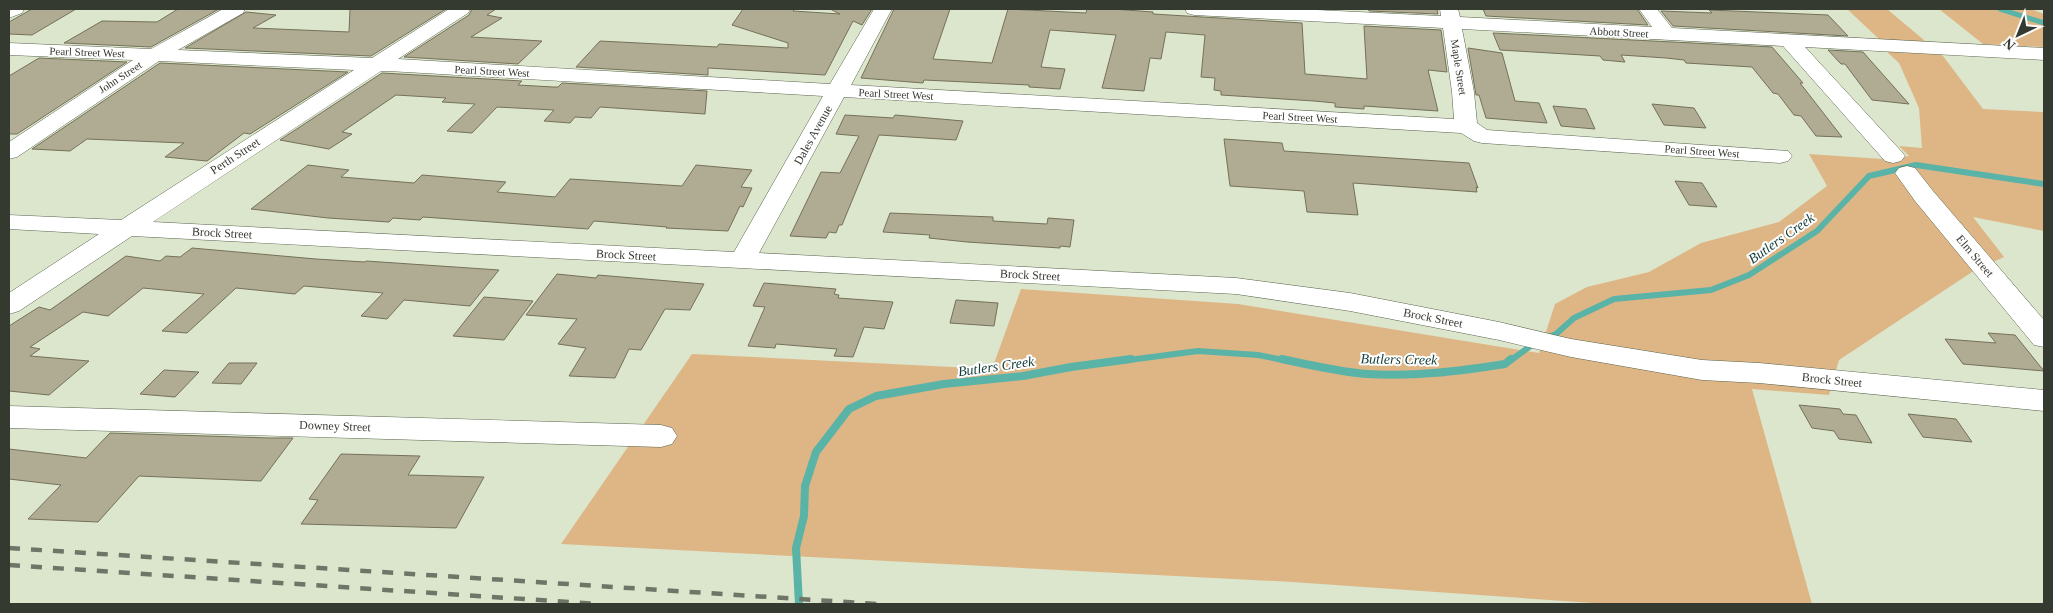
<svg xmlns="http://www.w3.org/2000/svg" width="2053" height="613" font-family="Georgia,serif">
<rect width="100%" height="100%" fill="#dbe6cd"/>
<g fill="#deb686">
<polygon points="1847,9 1887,9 1943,56 1983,109 2044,112 2044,231 1973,217 2004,257 1972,272 1839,360 1829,395 1752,389 1812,604 1607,604 1292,582 561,544 692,354 992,369 1021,289 1238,304 1539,353 1555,304 1587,287 1649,272 1701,243 1779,222 1827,186 1809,154 1883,159 1909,156 1899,146 1922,148 1919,108 1899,63 1888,53 1879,39"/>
<polygon points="1939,9 2031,9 2044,14 2044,47 1983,44"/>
</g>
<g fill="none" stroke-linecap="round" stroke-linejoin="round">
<polyline stroke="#5ab3a7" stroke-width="5" points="2000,9 2044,23"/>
<g stroke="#5ab3a7" stroke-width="6">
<polyline points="1546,338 1556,334 1574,318 1614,299 1711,290 1749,275 1817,231 1869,176 1916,165 2044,184"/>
<polyline points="1121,361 1198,351 1258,355 1288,361"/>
<polyline points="1510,361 1536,342"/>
</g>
<g stroke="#5ab3a7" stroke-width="8">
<path d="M1282,359c28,6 57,13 86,15 46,3 92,-3 137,-10l6,-5"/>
<polyline points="799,604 796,548 804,516 805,486 816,452 849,409 876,396 944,384 1023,376 1071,367 1131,359"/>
</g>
</g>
<g fill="#b0ac93" stroke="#757159">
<polygon points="32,9 76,9 32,35 9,34 9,22"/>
<polygon points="178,9 219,9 151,47 64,43 102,21 157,22"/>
<polygon points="350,9 446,9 371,56 185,48 246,12 276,15 253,28 349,32"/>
<polygon points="472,9 496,9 487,15 502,18 471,37 542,41 518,64 404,57 469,15"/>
<polygon points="743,9 795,9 793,11 840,14 830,9 872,9 862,25 853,21 825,75 708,68 708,75 576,67 600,41 717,47 719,44 788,48 788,43 732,25"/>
<polygon points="894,9 950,9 933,59 992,63 1008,9 1086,13 1087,9 1113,9 1153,12 1153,14 1302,23 1305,74 1367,79 1364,26 1441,30 1447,72 1428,70 1438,111 1364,106 1364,109 1335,107 1335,103 1314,101 1221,95 1221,91 1214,90 1215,78 1201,77 1205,35 1166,32 1161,59 1150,58 1144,91 1102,88 1116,35 1050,30 1041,67 1065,69 1060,89 1029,87 1029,85 924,80 923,83 861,78"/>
<polygon points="1368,9 1437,9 1438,14 1369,11"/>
<polygon points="1483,9 1637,9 1648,25 1486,16"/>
<polygon points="1709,10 1828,15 1848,36 1673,26 1661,11 1712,13"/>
<polygon points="1493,33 1772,47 1803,83 1800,83 1842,137 1816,136 1801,116 1794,115 1778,94 1773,93 1752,67 1686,63 1684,60 1666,58 1621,55 1625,62 1603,60 1600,56 1500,50"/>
<polygon points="1468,48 1502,53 1515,101 1539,103 1547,123 1486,118 1479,95 1476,95"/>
<polygon points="1828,50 1863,52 1909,104 1872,100 1845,64 1841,64"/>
<polygon points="39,58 127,62 17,134 9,134 9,76"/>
<polygon points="160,63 348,72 250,134 244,133 207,161 165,157 184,143 87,139 70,151 32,149"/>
<polygon points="382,73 522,81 518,85 553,87 558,87 562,83 707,91 705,114 600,107 591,118 575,117 570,123 544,121 554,110 497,107 472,133 447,131 475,104 442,102 446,98 396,95 342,132 352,134 329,149 280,140"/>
<polygon points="1652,104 1694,108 1706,128 1664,125"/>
<polygon points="1553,106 1586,109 1595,129 1561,126"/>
<polygon points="845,115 893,118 895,115 963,121 956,140 879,135 842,225 839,225 836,233 829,232 826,238 790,236 821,172 840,173 859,136 836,134"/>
<polygon points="1224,139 1282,143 1284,151 1469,163 1478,188 1476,187 1477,192 1353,183 1358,215 1307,212 1304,191 1230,186"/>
<polygon points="308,165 349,170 341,177 414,183 422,175 506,182 497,192 555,197 570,179 682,186 696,165 752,170 741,187 752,188 743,207 740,206 728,231 666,228 667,227 594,221 588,229 423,217 420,220 393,218 389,222 328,218 251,209"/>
<polygon points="1675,181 1702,183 1717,207 1689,205"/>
<polygon points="890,213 993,217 993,221 1047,224 1048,218 1074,220 1070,247 1060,246 1060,248 967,242 929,238 930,235 883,232"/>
<polygon points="192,248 316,259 365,262 366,261 499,270 470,306 404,300 387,319 361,316 383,293 304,286 295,294 236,288 187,333 162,331 204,294 143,288 108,316 83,312 30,347 40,349 30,356 89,361 49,395 9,391 9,326 39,307 50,310 126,256 160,261 166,256 180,257"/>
<polygon points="557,274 596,278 598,275 704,284 690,310 665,309 641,350 629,349 615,378 569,376 586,348 558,344 577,319 526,315"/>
<polygon points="764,283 836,289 834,294 839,295 838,298 893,302 884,329 864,327 853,357 834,356 837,349 776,344 775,348 748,346 765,307 753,306"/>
<polygon points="484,297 533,301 504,340 453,336"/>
<polygon points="956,300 998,303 994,326 950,323"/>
<polygon points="1988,333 2015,335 2044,371 1963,364 1945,339 1996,343"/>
<polygon points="229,363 257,363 241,384 212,383"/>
<polygon points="164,370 199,372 175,397 140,394"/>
<polygon points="1799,405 1840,409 1843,414 1856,415 1872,443 1839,439 1834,431 1812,428"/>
<polygon points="1908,414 1956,419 1972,442 1923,437"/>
<polygon points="110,433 271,438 293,438 261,481 139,476 98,522 28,519 61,485 9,479 9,449 86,458"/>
<polygon points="341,454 420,456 408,475 484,477 456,528 301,524 318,500 309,499"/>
</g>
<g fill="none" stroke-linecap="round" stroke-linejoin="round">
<g stroke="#59634d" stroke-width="1">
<g id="minor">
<polygon points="9,9 24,9 22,13 9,18"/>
<path d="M223,9h22l-2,4 -65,37 194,8 77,-49h21l-2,4 -70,46 432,25 44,-75h18l-41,76 603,34 -2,-27 -9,-64 -249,-13 -7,-2 -2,-4h111l145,7 -1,-7h18l2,8 192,10 -13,-18h18l15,19 372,20v12l-239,-13 96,104 4,5 -4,5 -8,2 -8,-2 -102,-115 -321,-17 12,63 3,31 10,7 301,21 4,5 -4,5 -8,2 -298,-20 -8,-2 -13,-8 -617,-36 -85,156 477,25 114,15 149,29 72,17 131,21 57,3 285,27v21l-285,-28 -57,-3 -131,-23 -72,-17 -149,-29 -114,-17 -1104,-58 -113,75 -10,3v-21l90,-59 -90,-5v-14l112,5 233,-150 -195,-9 -142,96 -8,2v-17l124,-82 -124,-5v-12l142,6zM381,71h7l435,25 -89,156 -581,-30z"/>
<polygon points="1907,166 1915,168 1933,191 2044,320 2044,347 2034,345 1915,201 1895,173 1899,168"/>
<polygon points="9,406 661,425 672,428 677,436 672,444 661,447 9,428"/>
</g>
</g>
<use href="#minor" fill="#fff" fill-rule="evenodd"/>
<g stroke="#6f7667" stroke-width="4.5" stroke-dasharray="11 11" stroke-linecap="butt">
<polyline points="9,548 877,604"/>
<polyline points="9,565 599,604"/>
</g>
</g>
<g text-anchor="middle" stroke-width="4" stroke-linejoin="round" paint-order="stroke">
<g font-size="11" fill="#353a30" stroke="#fff">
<text transform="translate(1619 32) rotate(3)" y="4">Abbott Street</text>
<text transform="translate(87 52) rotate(2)" y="4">Pearl Street West</text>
<text transform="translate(1459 67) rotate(81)" y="4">Maple Street</text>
<text transform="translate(492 71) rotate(3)" y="4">Pearl Street West</text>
<text transform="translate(120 77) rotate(-33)" y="4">John Street</text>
<text transform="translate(896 94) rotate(3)" y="4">Pearl Street West</text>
<text transform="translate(1300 117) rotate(3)" y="4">Pearl Street West</text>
<text transform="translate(1702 151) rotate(4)" y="4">Pearl Street West</text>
</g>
<g font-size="12" fill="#353a30" stroke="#fff">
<text transform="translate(813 135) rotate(-61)" y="4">Dales Avenue</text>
<text transform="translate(235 156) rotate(-33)" y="4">Perth Street</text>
<text transform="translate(222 233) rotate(3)" y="4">Brock Street</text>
<text transform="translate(626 255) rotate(3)" y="4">Brock Street</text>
<text transform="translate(1975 256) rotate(50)" y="4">Elm Street</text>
<text transform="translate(1030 275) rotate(3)" y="4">Brock Street</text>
<text transform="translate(1433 318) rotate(11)" y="4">Brock Street</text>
<text transform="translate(1832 380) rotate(6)" y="4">Brock Street</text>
<text transform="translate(335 426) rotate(2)" y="4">Downey Street</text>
</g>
<g font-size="14" font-style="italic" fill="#16403b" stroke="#fff">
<text transform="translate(1781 238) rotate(-35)" y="5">Butlers Creek</text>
<text transform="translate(1399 359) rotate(1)" y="5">Butlers Creek</text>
<text transform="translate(996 366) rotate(-8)" y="5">Butlers Creek</text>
</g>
</g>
<rect width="2053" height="613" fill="none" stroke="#353a30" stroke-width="20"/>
<g transform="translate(2018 35) rotate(223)" stroke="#ffffff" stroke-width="4" paint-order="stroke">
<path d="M0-4L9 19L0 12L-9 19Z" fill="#353a30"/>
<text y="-8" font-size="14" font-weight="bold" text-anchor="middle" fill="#353a30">N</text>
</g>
</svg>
